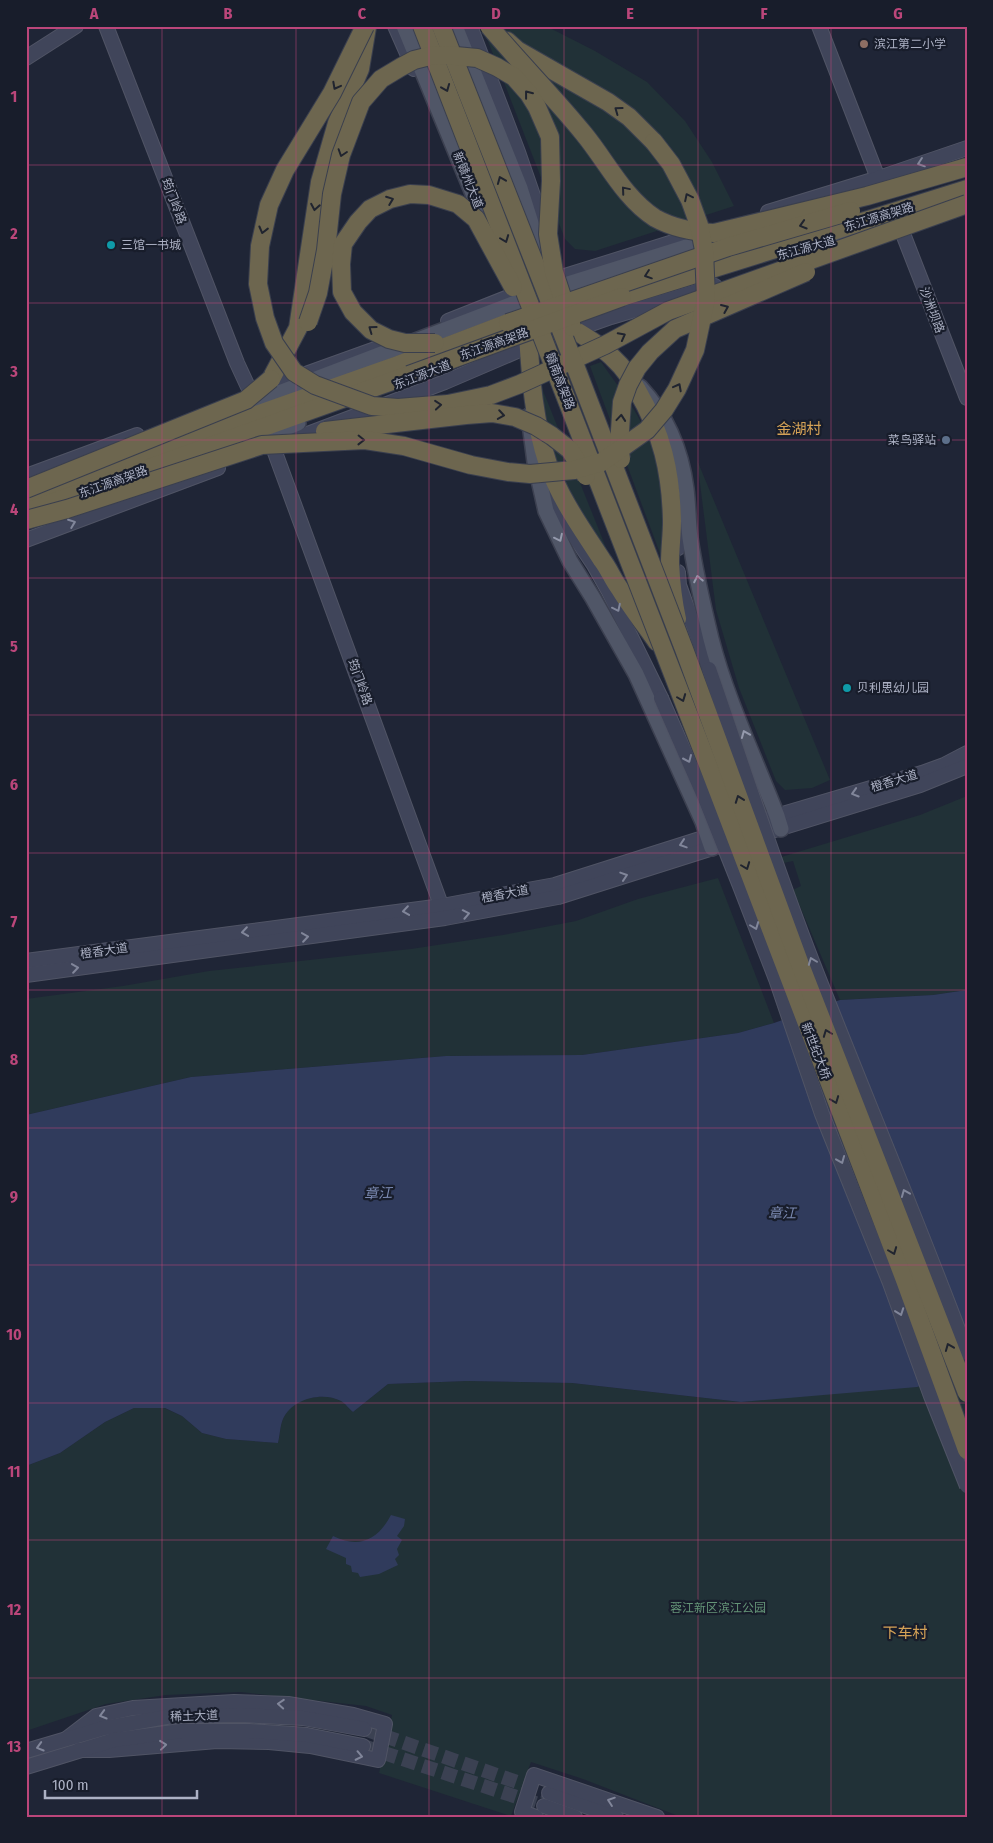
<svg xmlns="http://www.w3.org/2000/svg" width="993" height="1843" font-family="'Fira Sans Condensed','Noto Sans SC',sans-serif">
<rect width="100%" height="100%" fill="#1f2536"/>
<g fill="#213137">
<polygon points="482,26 546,26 595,51 647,82 685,121 712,162 734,206 595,251 575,249 565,239"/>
<path d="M601,362c19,27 40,54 52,85 14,39 12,84 14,125l-77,-206z"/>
<polygon points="540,383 615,570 574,507 552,459 541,418"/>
<polygon points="697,460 830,780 812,788 785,790 776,781 739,688 716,610"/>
<polygon points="967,796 967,990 933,995 840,1000 793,890 801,886 793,861 779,864 778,858 920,815"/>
<polygon points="718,878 774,1023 738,1033 582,1055 446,1056 191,1077 26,1115 26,999 123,986 209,971 411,949 503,935 576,921 638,899"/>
<path d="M967,1373v444h-286l-98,-38 -52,-17 -20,54 -132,-43 13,-58 -26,-9 -125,-14 -75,3 -60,9 -80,27v-265l34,-13 45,-31 29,-14h30l18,8 20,17 24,6 52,4c2,-7 2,-17 5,-24 8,-20 39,-28 58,-18 4,2 8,8 12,11l35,-28 79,-3 105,2 169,19 78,-8z"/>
</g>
<g fill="#303b5c">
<path d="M967,990v383l-50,14 -176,15 -169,-19 -105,-2 -79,3 -35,28c-4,-3 -8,-9 -12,-11 -19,-10 -49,-2 -58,18 -3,7 -3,16 -5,24l-52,-4 -24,-6 -20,-17 -17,-8h-31l-29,14 -45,31 -34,13v-351l165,-38 255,-21 136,-1 156,-22 36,-10 66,-23 93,-5z"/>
<path d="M391,1515l14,4 -1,7 -7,10 5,4 -5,9 2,6 -4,4 3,6 -19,9 -19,3 -2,-4 -6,-1 -1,-6 -5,-2v-6l-20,-9 7,-13c26,13 45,4 58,-21z"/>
</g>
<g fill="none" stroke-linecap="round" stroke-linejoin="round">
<g stroke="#3b4152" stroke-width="14" stroke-dasharray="14 7" stroke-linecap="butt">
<polyline points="364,1729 549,1793"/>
<polyline points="363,1746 544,1806"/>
</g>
<g stroke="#505465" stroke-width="16">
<g id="secondary">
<polyline points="106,26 237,363 255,402"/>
<polyline points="395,26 414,69"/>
<polyline points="470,26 518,152 546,233"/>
<polyline points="819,26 881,186"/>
<polyline points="26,58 76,26"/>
<polyline points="768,212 879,178 967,148"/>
<polyline points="898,221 967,398"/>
<polyline points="448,321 549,281 702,233"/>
<polyline points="261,390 389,344"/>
<polyline points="289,441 445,382 529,346 611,317 715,286"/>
<polyline points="273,447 444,913"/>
<polyline points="544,475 557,510 594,565 608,590 661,698"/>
<polyline points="26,476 137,435"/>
<polyline points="26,540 218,468"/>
<polyline points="678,548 682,505"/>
<polyline points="678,572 679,585 709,669"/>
<polyline points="749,824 922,773 944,765 967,753"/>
<polyline points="755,836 920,785 967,766"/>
<polyline points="26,961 442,906 555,885 719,833"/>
<polyline points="26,975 445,918 558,897 722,845"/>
<polyline points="66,1739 96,1716 133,1708 234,1702 288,1704 353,1715 385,1724 378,1760 310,1746 269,1742 217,1741 109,1750 79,1750"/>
<polyline points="26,1751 104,1728 172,1716 241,1715 303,1718 364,1729"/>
<polyline points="26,1767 114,1740 181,1731 249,1731 307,1735 363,1746"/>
<polyline points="549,1793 616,1817"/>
<polyline points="544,1806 575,1817"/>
<polyline points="536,1817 522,1812 534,1775 657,1817"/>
</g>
</g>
<g stroke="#3c4050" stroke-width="18">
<g id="primary">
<polyline points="404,26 488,230"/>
<polyline points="455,26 520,188 549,280"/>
<polyline points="818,244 890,223"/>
<path d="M640,387c27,29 41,63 46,102 2,16 2,33 4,49 5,34 13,68 21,101 15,59 44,120 66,177l4,13"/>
<polyline points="237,409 552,289 712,239"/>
<polyline points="529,416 535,462 546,511 570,561 593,598 636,674 703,822 712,848"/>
<polyline points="248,443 298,423"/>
</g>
</g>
<g stroke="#3a3f4e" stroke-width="20">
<g id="highway">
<polyline points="507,41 517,50 608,102 629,117 654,142"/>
<polyline points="622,297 967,189"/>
<path d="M566,325c16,10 35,20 49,35 10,9 16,19 22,30 25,43 34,82 35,131 0,14 -2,28 -2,42 1,19 3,38 7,56"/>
<path d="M528,336c3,44 6,86 20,128 12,35 34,65 54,96 7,9 11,20 18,29 11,18 25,36 37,53"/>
<polyline points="271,379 298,328 320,182 337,123 360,69 367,27"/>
<polyline points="27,496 398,365 508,323"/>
<polyline points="26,512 409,375"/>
</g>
</g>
<use href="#secondary" stroke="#40455a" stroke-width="14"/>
<use href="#primary" stroke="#505667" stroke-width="15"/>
<use href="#highway" stroke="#6d664f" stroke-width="18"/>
<g stroke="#505465" stroke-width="16" stroke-linecap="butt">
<g id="secondary-bridge">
<path d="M709,669c34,98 66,198 104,295 51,130 105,258 154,389"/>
<polyline points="661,698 704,796 740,886 776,979 822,1114 890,1283 931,1396 967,1486"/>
</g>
</g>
<g stroke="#3a3f4e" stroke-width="20" stroke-linecap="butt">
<g id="highway-bridge">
<polyline points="365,26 332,93 285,170 269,205 260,246 258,284 265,318 274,343 294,372 315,385 372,406 398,408 448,404 491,395 520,384 605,345 668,311 967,204"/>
<polyline points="422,26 717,788 905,1280 967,1450"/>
<polyline points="441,26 576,368 684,649 801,967 967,1393"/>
<path d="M489,26c31,37 65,71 95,108 23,28 40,64 71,84 18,10 39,14 59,15l153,-37 100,-29"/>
<polyline points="308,322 318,293 326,250 332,194 341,155 361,102 381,79 401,67 414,60 430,56 445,55 477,58 497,67 514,77 529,94 537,107 550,137 551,181 548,234 554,272 572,327"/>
<polyline points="508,323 728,247 851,211"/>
<polyline points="435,343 405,343 389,339 371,330 353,312 342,292 341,264 343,244 358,222 370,209 390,199 410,194 429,195 458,204 476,219 513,287"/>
<polyline points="409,375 622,297"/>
<polyline points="325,431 466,415 492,413 515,417 536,426 552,436 570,450 586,476"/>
<polyline points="621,459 619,445 622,402 628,385 637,368 650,352 675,329 806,272"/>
<polyline points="26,489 246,400 271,379"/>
<polyline points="26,520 67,509 262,445 365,440 404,446 471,465 508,472 530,474 574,470 602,462 647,430 664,410 677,389 695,350 706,299 704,250 699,225 690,200 671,164 654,142"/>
</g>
</g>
<use href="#secondary-bridge" stroke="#40455a" stroke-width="14"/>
<use href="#highway-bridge" stroke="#6d664f" stroke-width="18"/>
</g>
<defs><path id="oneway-chevron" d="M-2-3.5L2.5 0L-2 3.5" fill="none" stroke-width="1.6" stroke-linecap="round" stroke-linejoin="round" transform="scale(1.25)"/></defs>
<g stroke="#20242f">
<use href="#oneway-chevron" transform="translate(336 86) rotate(118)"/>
<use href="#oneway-chevron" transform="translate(446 88) rotate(68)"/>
<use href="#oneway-chevron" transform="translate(528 94) rotate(-128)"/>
<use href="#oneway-chevron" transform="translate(618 110) rotate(-144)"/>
<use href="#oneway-chevron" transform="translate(342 153) rotate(108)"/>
<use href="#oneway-chevron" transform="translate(501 180) rotate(-112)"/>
<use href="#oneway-chevron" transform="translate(625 190) rotate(-130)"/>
<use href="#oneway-chevron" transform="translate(688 197) rotate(-116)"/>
<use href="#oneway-chevron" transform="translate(390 200) rotate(-21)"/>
<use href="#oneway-chevron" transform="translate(315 207) rotate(100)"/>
<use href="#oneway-chevron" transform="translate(803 225) rotate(163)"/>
<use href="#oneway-chevron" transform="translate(263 230) rotate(104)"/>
<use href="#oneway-chevron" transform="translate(505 239) rotate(69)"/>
<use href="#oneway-chevron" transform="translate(648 275) rotate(161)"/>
<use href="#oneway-chevron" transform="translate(725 308) rotate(-23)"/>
<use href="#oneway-chevron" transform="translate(372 329) rotate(-144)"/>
<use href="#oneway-chevron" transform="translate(622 336) rotate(-28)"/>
<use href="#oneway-chevron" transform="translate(678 387) rotate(-62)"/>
<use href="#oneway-chevron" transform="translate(438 405) rotate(-5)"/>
<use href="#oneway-chevron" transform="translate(501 415) rotate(9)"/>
<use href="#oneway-chevron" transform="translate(621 418) rotate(-85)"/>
<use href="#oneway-chevron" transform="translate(361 440) rotate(1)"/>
<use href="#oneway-chevron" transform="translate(682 698) rotate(69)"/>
<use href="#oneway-chevron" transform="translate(739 799) rotate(-110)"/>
<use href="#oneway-chevron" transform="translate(746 866) rotate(69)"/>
<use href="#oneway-chevron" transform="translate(827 1033) rotate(-111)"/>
<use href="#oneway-chevron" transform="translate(835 1100) rotate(69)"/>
<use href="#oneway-chevron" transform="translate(893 1251) rotate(69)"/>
<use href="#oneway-chevron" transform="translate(949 1347) rotate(-112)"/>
</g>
<g stroke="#81869a">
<use href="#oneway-chevron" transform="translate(921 163) rotate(161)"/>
<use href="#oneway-chevron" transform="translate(72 523) rotate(-21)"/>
<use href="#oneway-chevron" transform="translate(617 608) rotate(64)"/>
<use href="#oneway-chevron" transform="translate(688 759) rotate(66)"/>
<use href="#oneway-chevron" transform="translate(855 793) rotate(163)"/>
<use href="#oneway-chevron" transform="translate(683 844) rotate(162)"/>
<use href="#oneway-chevron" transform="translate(624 876) rotate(-18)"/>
<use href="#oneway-chevron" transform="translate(406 911) rotate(172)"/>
<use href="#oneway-chevron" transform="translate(466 914) rotate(-11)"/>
<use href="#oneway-chevron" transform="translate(755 926) rotate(69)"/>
<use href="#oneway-chevron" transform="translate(245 932) rotate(172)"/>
<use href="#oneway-chevron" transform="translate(305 937) rotate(-8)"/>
<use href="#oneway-chevron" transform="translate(812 961) rotate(-111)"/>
<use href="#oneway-chevron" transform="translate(75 968) rotate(-8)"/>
<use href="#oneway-chevron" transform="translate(841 1160) rotate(68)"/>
<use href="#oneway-chevron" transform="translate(905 1193) rotate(-112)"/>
<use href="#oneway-chevron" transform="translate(900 1312) rotate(70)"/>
<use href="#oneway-chevron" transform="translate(281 1704) rotate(-176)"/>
<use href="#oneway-chevron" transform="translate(103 1715) rotate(164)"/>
<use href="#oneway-chevron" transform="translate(163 1745) rotate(-6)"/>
<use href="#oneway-chevron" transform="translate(40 1747) rotate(164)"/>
<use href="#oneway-chevron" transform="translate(359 1756) rotate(12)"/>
<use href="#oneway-chevron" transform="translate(611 1801) rotate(-161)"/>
</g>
<g stroke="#959aad">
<use href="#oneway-chevron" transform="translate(559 538) rotate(64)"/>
<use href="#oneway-chevron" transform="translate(698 579) rotate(-101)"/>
<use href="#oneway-chevron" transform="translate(745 734) rotate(-112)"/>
</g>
<path fill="none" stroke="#bb467a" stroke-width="1" stroke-opacity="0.55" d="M162,26v1791M296,26v1791M429,26v1791M564,26v1791M698,26v1791M831,26v1791M26,165h941M26,303h941M26,440h941M26,578h941M26,715h941M26,853h941M26,990h941M26,1128h941M26,1265h941M26,1403h941M26,1540h941M26,1678h941"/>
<circle fill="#8d6e63" stroke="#181d2b" stroke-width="2" cx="864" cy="44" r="5"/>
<g fill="#0f9aa8" stroke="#181d2b" stroke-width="2">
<circle cx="111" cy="245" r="5"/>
<circle cx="847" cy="688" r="5"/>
</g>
<circle fill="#5c6f8a" stroke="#181d2b" stroke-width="2" cx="946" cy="440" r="5"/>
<g text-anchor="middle" stroke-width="4.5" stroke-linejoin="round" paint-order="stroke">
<g font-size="12" fill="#acb1c4" stroke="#181d2b" text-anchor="start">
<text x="874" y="48">滨江第二小学</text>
<text x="121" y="249">三馆一书城</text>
<text x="936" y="444" text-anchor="end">菜鸟驿站</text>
<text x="857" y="692">贝利思幼儿园</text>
</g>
<g font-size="12" fill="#acb1c4" stroke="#181d2b">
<text transform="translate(468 180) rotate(68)" y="4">新赣州大道</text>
<text transform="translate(174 201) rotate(69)" y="4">筠门岭路</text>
<text transform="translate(879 217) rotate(-17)" y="4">东江源高架路</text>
<text transform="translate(806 248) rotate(-16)" y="4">东江源大道</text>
<text transform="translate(932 310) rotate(69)" y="4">沙洲坝路</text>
<text transform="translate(494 344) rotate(-20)" y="4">东江源高架路</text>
<text transform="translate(422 375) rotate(-21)" y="4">东江源大道</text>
<text transform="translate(560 381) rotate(69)" y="4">赣南高架路</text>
<text transform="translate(113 482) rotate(-20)" y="4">东江源高架路</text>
<text transform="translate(360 682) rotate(70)" y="4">筠门岭路</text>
<text transform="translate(894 781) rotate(-17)" y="4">橙香大道</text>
<text transform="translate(505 894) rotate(-11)" y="4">橙香大道</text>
<text transform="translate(104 951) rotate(-8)" y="4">橙香大道</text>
<text transform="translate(816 1051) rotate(69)" y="4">新世纪大桥</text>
<text transform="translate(194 1716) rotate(-2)" y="4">稀土大道</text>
</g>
<g font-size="12" fill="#649477" stroke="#181d2b">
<text x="718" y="1612">蓉江新区滨江公园</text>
</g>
<g font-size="14" font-style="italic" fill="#7b8ab2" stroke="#181d2b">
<text transform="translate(378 1193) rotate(-2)" y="5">章江</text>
<text x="782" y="1218">章江</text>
</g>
<g font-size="15" fill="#d4a256" stroke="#181d2b">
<text x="799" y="434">金湖村</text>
<text x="905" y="1638">下车村</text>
</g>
</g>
<rect width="993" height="1843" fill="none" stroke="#181d2b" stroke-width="55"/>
<path d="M45 1790v8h152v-8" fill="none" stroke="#acb1c4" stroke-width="2.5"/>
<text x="52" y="1790" font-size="15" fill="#acb1c4" stroke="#181d2b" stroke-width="4" paint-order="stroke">100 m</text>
<rect x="28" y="28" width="938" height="1788" fill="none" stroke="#bb467a" stroke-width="2"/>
<g font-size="16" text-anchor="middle" font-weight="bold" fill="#bb467a">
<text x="94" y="19">A</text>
<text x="228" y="19">B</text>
<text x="362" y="19">C</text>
<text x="496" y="19">D</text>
<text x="630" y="19">E</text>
<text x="764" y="19">F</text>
<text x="898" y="19">G</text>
<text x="14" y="102">1</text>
<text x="14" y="239">2</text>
<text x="14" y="377">3</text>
<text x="14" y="515">4</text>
<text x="14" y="652">5</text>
<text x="14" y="790">6</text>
<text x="14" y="927">7</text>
<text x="14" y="1065">8</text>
<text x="14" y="1202">9</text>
<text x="14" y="1340">10</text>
<text x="14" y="1477">11</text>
<text x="14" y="1615">12</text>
<text x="14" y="1752">13</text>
</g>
</svg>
